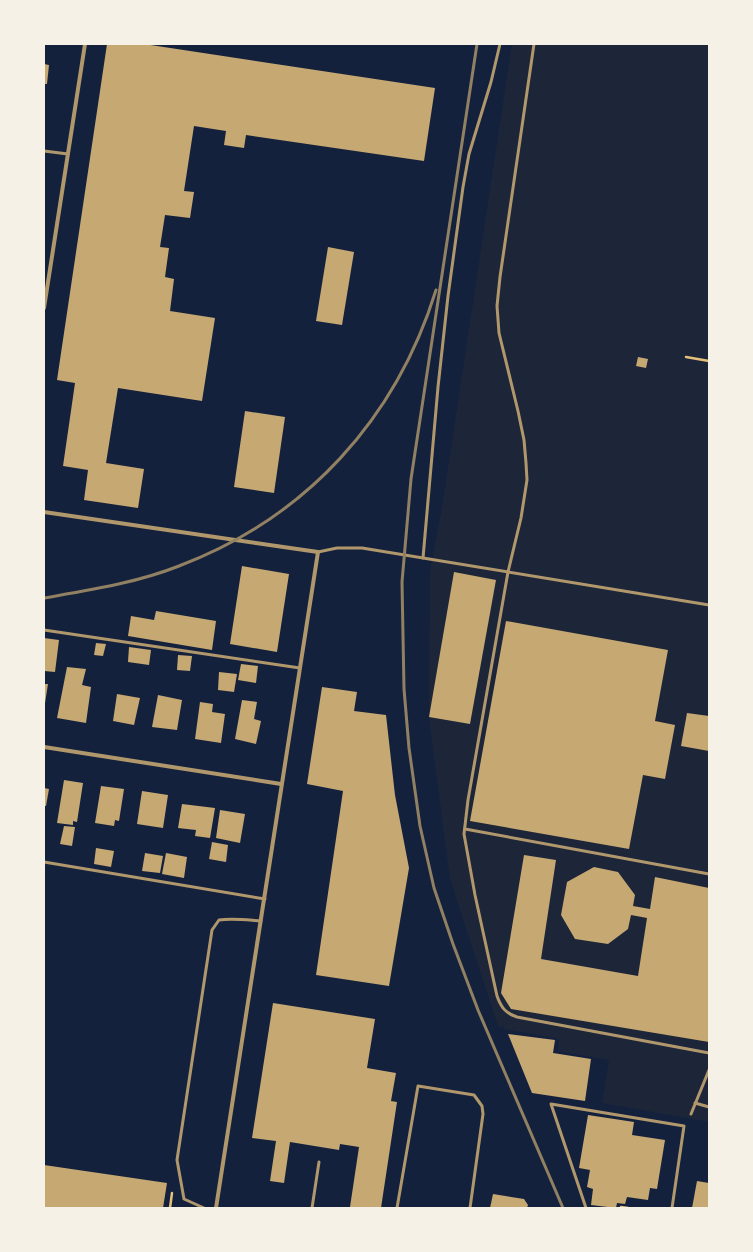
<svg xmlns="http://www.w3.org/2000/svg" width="753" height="1252" font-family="Jost,sans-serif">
<rect width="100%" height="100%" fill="#14213d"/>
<polygon fill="#1d2539" points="512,44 709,44 709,1122 602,1103 609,1060 558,1051 559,1039 504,1029 504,1027 498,1026 450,879 429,717 430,571 442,508"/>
<g fill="#c6a872">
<polygon points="107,44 144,44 435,88 424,161 246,135 244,148 224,145 226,131 194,126 184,191 194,192 190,218 165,215 160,247 169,248 165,277 174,279 170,311 215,318 202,401 118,388 106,463 144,469 138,508 84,500 88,470 63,466 75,383 57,380"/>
<polygon points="44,64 49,65 47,84 44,84"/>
<polygon points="328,247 354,252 342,325 316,321"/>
<polygon points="638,357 648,359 646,368 636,366"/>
<polygon points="245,411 285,417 274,493 234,487"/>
<polygon points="242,566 289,574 277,652 230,644"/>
<polygon points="454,572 496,580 470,724 429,717"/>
<polygon points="156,611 216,621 212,650 128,636 131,616 154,620"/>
<polygon points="506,621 668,650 655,721 675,725 665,779 643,775 629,849 470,821"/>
<polygon points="44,638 59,640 55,672 44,671"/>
<polygon points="96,643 106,644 103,656 94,655"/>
<polygon points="129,647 151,650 149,665 128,662"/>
<polygon points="178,655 192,656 190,671 177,670"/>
<polygon points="241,664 258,666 256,683 238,680"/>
<polygon points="67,667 86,669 82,685 91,687 86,723 57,718"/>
<polygon points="219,672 237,674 234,692 218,690"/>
<polygon points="44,684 48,684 45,703 44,703"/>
<polygon points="322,687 357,692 354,711 386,715 395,795 409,868 389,986 316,975 343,791 307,784"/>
<polygon points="117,694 140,698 134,725 113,721"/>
<polygon points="158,695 182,700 177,730 152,727"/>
<polygon points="242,700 257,702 254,719 261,721 256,744 235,739"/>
<polygon points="200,702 213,704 212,712 225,714 221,743 195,739"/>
<polygon points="687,713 709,716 709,751 681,746"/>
<polygon points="64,780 83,783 77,822 73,821 73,825 57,823"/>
<polygon points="101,786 124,789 119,821 115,820 114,826 95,823"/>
<polygon points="44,788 49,789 46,806 44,806"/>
<polygon points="142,791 168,795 163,828 137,824"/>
<polygon points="182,804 215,808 210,838 195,836 196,830 178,828"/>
<polygon points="220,810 245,814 240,843 216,838"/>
<polygon points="64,826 75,827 72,846 60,844"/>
<polygon points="212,842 228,845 226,862 209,859"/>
<polygon points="96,848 114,851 111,867 94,864"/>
<polygon points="145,853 163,856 160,873 142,871"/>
<polygon points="166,853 187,857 184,878 162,874"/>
<polygon points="524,855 556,860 541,959 581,966 638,976 647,918 631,915 628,929 608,944 575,939 561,915 567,882 594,867 618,872 635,895 633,906 650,909 655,877 709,888 709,1042 511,1009 501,993"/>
<polygon points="273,1003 375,1019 367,1068 396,1073 391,1101 397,1102 381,1208 350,1207 359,1147 340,1144 339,1150 290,1142 284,1183 270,1181 276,1141 252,1138"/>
<polygon points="508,1034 555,1040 553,1053 591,1059 585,1101 532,1093"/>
<polygon points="588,1115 634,1122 632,1135 665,1140 657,1189 650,1188 648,1200 627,1197 625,1204 617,1203 616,1208 591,1205 593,1189 587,1187 590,1170 579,1168"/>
<polygon points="44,1165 167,1183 163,1208 44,1208"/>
<polygon points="697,1181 709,1183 709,1208 692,1208"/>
<polygon points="493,1194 524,1199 528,1205 527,1208 490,1208"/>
</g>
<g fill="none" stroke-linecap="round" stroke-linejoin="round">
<g stroke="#e5c07b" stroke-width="2.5">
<polyline points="686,357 709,361"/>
<polyline points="621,1207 628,1208"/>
<polyline points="170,1208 172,1193"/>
</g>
<g stroke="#b1986c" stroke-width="3">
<path d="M534,44l-34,233 -3,29 2,27 19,78 6,29 2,23 1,17 -6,38 -13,54 -40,228 -4,34 11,61 22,101c4,11 8,17 20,21l192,36"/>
<polyline points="44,151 68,154"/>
<polyline points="318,552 337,548 362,548 709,605"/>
<polyline points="423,558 438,387 448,296 463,187 469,154 491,82 500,44"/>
<polyline points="44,630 300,668"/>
<polyline points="465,829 709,874"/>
<polyline points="44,862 265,899"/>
<polyline points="695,1103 709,1107"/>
<polyline points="691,1114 709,1070"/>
<path d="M204,1208l-20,-9 -7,-39 35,-230 7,-10c14,-2 28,0 42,1"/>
<polyline points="312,1208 319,1162"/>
<polyline points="397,1208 418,1086 474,1095 482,1106 483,1114 470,1208"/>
<polyline points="586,1208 551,1104 684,1126 672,1208"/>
</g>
<g stroke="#b1986c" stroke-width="4">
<polyline points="44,308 85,44"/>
<polyline points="44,512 318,552 216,1208"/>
<polyline points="44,747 281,784"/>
</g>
<g stroke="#918062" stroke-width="3">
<polyline points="477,44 411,479 402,582 404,689 409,748 420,826 434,888 453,944 478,1010 563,1208"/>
<path d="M44,598c46,-8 92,-15 135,-32 127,-48 217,-147 257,-276"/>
</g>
</g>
<rect width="753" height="1252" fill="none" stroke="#f6f1e7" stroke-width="90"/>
</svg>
